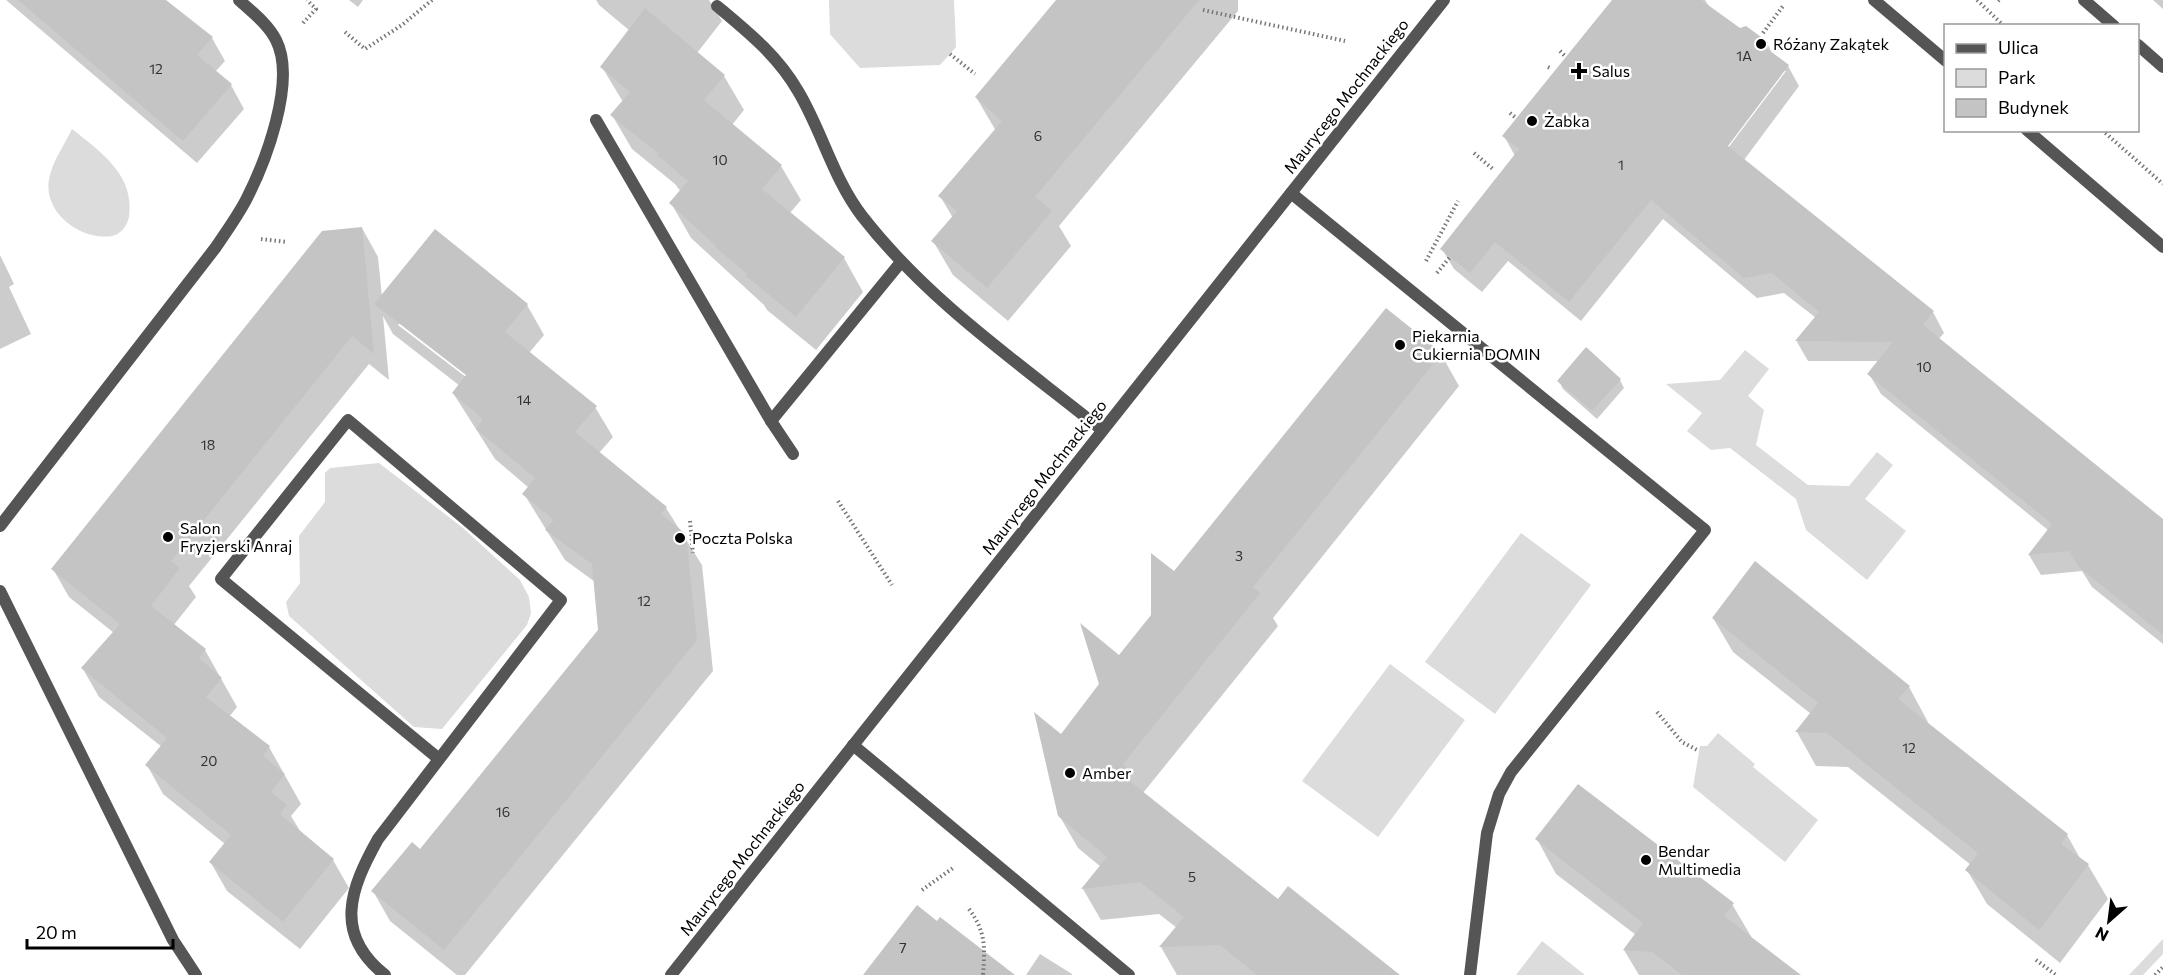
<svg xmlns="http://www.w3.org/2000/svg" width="2163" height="975" font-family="Commissioner,sans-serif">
<rect width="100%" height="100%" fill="#fff"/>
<g fill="#dcdcdc">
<polygon points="829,0 954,0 956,47 940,65 860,68 830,34"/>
<path d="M72,129c29,23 63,46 57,88 -2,9 -8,17 -17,19 -33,5 -72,-26 -62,-61 4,-16 15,-31 22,-46z"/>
<polygon points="1745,350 1769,369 1748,396 1764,410 1756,445 1808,485 1849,486 1877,452 1893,465 1865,499 1906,531 1867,580 1806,530 1796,499 1730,448 1711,450 1687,431 1702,413 1666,384 1720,380"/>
<polygon points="379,463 463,528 520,580 529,597 531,613 527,625 442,729 414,727 289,616 286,602 300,583 299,536 325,502 325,473 330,468"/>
<polygon points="1521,533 1591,585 1495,714 1425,662"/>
<polygon points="1390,664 1465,720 1378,837 1302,781"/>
<polygon points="1718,733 1755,764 1753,767 1818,820 1785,862 1693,787 1700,746 1707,746"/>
<polygon points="2163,939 2163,954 2143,975 2129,975"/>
<polygon points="1542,941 1585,975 1516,975"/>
</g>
<g fill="#0003" fill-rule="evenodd">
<polygon points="6,0 164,0 212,38 225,61 215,72 231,85 244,109 197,163"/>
<polygon points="349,0 363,0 358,7"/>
<polygon points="596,0 709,0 722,21 697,53 724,76 744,110 732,125 781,166 801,200 790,213 844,258 863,292 816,350 767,310 764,305 691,238 671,203 681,192 675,184 632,149 612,115 623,102 602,67 630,31 599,5"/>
<polygon points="1104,0 1238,0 1238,11 1059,226 1071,246 1008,321 953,275 933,241 953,218 940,196 996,131 976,97"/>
<path d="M1613,0h92l5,8 30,21 27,14 6,12 15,11 11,20 -55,74 189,152 11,21 -5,6 224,181v124l-71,-57 -10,-16 -41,4 -12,-20 19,-25 -167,-136 -12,-20 10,-13h-71l-11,-19 19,-24 -32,-25 -27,5 -94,-79 -82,102 -73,-60 -26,31 -28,-23 -12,-20 73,-93 -11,-20zM1782,71h4l-61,81 -2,-1z"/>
<polygon points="2153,0 2163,0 2163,9"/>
<path d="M362,228l16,29 4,40 145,8 17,30 -15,18 66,54 18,30 -14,16 67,55 36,57 11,106 -248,304h-8l-67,-54 -17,-30 47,-40 180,-221 -5,-48 -30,-22 -41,-66 5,-6 -34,-29 -42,-66 7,-7 -67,-52 -10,-18 6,64 -20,-16 -180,222 7,11 -23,29 32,24 32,57 -8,10 40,30 32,57 -10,12 11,18 31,26 16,28 -49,61 -73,-58 -16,-28 14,-19 -62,-50 -16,-29 15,-18 -63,-50 -16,-28 31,-36 -45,-36 -16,-28zM401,322l72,57 -2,2 -73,-56z"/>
<polygon points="0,255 14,284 9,287 31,334 0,349"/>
<polygon points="1441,354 1459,386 1273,618 1278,626 1143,793 1278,901 1397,975 1177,975 1161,947 1177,928 1159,914 1101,920 1083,889 1101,867 1078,848 1059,815 1061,736 1153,615 1174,573"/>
<polygon points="1620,380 1624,388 1597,419 1563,389 1559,381"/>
<polygon points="1756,564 1909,687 1928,722 1926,724 2067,835 2081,860 2088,865 2108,899 2060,963 1987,904 1967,870 1971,865 1848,767 1816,766 1797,732 1811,714 1733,652 1713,618"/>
<polygon points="1537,839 1732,904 1752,938 1798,975 1639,975 1624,950 1636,935 1556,874"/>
<polygon points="1040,954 1072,974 1072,975 1026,975"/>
</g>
<g fill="#c4c4c4">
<polygon points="18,0 166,0 213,37 197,55 232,84 183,141"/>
<polygon points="1056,0 1199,0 1035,197 1052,211 987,288 931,241 957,211 938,196 1002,121 975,97"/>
<polygon points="1612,0 1701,0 1740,28 1746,26 1768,42 1766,48 1789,65 1728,146 1934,311 1923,325 2163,519 2163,635 2079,567 2069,551 2028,555 2052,524 1867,374 1893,342 1795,341 1819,312 1772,273 1744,278 1651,200 1569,302 1495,242 1470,273 1440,249 1519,149 1502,136"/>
<polygon points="645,8 725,75 704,100 782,165 762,189 845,257 796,317 746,276 747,274 715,247 716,246 669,203 688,181 657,155 659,154 610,115 630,92 600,67"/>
<polygon points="362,227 374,354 352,336 171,561 180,568 151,606 206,649 199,658 222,678 206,697 270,746 263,756 285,774 271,792 287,805 280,814 334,859 283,922 209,862 231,835 145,765 167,738 81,668 120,624 51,569 322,231"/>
<polygon points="435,229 528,304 505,332 597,406 575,432 667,507 661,514 686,534 697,640 444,950 371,891 412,842 420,849 598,630 592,564 545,530 554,520 522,494 535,478 476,429 483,419 452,393 466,375 374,304"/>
<polygon points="1386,308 1442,353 1253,587 1260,593 1123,764 1127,768 1122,775 1278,899 1288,886 1400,975 1257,975 1220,945 1159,947 1184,917 1140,882 1081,889 1107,857 1058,816 1034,712 1061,734 1099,684 1080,623 1119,655 1151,615 1151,553 1174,571"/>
<polygon points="1586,347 1621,379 1592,411 1557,381"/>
<polygon points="1755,561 1910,686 1898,699 2068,834 2061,844 2089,864 2039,930 1965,870 1978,853 1827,733 1795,732 1818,703 1712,618"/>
<polygon points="1578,784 1734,903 1724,916 1801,975 1682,975 1652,952 1623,950 1643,923 1535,839"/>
<polygon points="917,905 937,921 940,917 1015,975 863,975"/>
</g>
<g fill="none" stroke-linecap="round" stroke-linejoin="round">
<g stroke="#777" stroke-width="4" stroke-dasharray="1.5 3" stroke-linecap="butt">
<polyline points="1977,0 2004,26"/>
<polyline points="1998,1 1999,0"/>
<polyline points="1203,10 1345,41"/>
<polyline points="303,23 316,9 307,0"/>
<polyline points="345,32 365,49 402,25 432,0"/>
<polyline points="1763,33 1783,6"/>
<polyline points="1560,51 1566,57"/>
<polyline points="950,54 975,74"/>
<polyline points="1548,67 1552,69"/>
<polyline points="1510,113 1516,118"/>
<polyline points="2102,130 2163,184"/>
<polyline points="1474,153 1494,170"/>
<polyline points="261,239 287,242"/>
<polyline points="1426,261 1458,201"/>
<polyline points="1437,273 1450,257"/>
<polyline points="838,501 892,585"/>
<polyline points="690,521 693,553"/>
<polyline points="1657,712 1682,742 1699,751"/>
<polyline points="922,890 953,868"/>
<path d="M969,909c17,23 16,38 14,66"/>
<polyline points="2036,960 2056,975"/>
<polyline points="2155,975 2163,967"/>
</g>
<g stroke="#555" stroke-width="12">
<polyline points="2084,0 2114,26"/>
<polyline points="2138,45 2163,67"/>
</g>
<g stroke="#555" stroke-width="12">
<polyline points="1874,0 1946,61"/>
<path d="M717,6c31,26 60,49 81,85 24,40 35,87 64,125 66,85 157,147 240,214"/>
<polyline points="596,120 771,421 793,454"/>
<polyline points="2027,130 2163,247"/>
<polyline points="1291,193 1705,530 1511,772 1499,794 1487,833 1470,975"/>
<polyline points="771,421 901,262"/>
<path d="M0,526l216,-279c10,-15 21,-30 30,-47 19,-37 51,-119 30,-160 -8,-16 -24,-28 -37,-40"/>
<polyline points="0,591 173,940 196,975"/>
<polyline points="853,745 1129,975"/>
<path d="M385,975c-52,-41 -35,-86 -7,-136l183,-239 -213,-180 -127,159 218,180"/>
<polyline points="671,975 1444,0"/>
</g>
</g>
<g fill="#000" stroke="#fff" stroke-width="2">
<circle cx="1761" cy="44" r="6"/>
<path d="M1576 62h6v6h6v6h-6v6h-6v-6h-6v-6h6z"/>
<circle cx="1532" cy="121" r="6"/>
<circle cx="1400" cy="345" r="6"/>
<circle cx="168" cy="537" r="6"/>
<circle cx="680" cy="538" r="6"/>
<circle cx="1070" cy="773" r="6"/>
<circle cx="1646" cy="860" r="6"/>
</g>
<g text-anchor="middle" stroke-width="5" stroke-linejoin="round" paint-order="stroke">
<g font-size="14" fill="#313131">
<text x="1744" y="61">1A</text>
<text x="156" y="74">12</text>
<text x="1038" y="141">6</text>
<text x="720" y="165">10</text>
<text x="1621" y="170">1</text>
<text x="1924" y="372">10</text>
<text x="524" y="405">14</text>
<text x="208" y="450">18</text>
<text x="1239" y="561">3</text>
<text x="644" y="606">12</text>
<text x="1909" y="753">12</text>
<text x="209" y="766">20</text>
<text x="503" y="817">16</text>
<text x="1192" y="882">5</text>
<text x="903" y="953">7</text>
</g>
<g font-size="16" fill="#000" stroke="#fff" text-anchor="start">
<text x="1773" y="50">Różany Zakątek</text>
<text x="1592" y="77">Salus</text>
<text x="1544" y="127">Żabka</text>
<text x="1412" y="342">Piekarnia<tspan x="1412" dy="18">Cukiernia DOMIN</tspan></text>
<text x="180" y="534">Salon<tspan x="180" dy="18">Fryzjerski Anraj</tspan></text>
<text x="692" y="544">Poczta Polska</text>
<text x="1082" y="779">Amber</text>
<text x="1658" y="857">Bendar<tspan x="1658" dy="18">Multimedia</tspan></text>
</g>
<g font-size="16" fill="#000" stroke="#fff">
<text transform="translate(1346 96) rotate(-52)" y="6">Maurycego Mochnackiego</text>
<text transform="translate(1044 477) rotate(-52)" y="6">Maurycego Mochnackiego</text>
<text transform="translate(742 858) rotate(-52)" y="6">Maurycego Mochnackiego</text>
</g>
</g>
<rect x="1944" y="24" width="195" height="108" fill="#ffffff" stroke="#999999" stroke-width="1.5"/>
<rect x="1956" y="44" width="30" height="9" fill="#555555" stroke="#999999" stroke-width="1.5"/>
<text x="1998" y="54" font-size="18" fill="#000000">Ulica</text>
<rect x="1956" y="69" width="30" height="18" fill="#dcdcdc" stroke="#999999" stroke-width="1.5"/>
<text x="1998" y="84" font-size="18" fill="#000000">Park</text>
<rect x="1956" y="99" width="30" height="18" fill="#c4c4c4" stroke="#999999" stroke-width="1.5"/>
<text x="1998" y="114" font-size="18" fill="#000000">Budynek</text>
<g transform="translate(2109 921) rotate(208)" stroke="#ffffff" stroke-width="4.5" paint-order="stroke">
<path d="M0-4.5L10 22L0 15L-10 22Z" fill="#000000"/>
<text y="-9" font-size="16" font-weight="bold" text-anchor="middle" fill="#000000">N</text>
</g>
<path d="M27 939v9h146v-9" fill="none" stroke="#000000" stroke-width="3"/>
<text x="36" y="939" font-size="18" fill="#000000" stroke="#ffffff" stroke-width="4.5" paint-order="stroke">20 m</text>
</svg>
